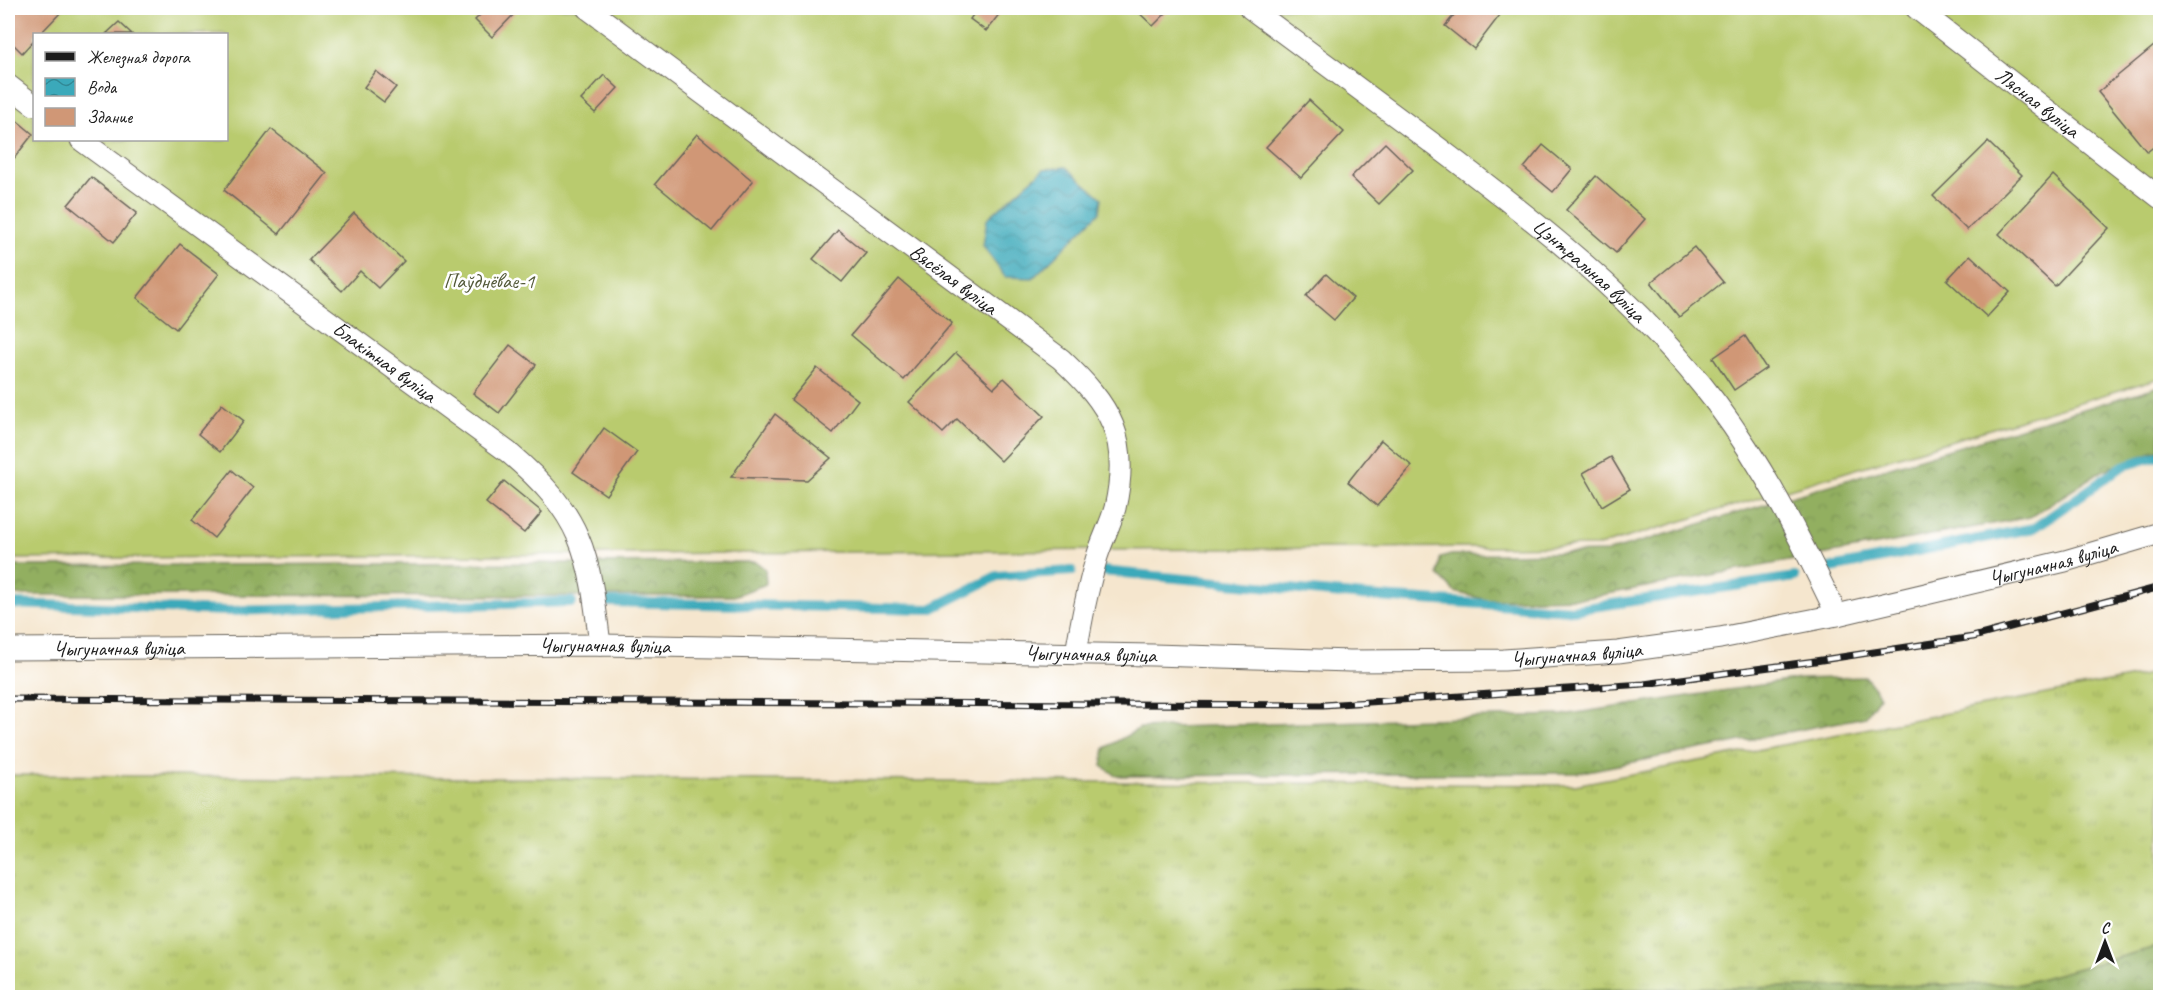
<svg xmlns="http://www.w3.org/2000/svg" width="2168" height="1005" font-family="Caveat,sans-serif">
<defs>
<pattern id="grass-tufts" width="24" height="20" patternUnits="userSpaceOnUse" patternTransform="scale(1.5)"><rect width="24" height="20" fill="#b9cb6e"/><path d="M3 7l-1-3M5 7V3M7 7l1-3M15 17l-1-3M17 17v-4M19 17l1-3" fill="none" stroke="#9eae5f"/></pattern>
<pattern id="forest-crowns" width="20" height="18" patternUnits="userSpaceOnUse" patternTransform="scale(1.5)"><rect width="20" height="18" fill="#92af61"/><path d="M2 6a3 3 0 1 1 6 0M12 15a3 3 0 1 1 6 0" fill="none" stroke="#768e4f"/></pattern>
<pattern id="water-waves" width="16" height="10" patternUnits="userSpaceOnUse" patternTransform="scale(1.5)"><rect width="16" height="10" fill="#3ba9ba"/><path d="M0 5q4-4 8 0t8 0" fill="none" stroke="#318996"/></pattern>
</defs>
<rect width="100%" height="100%" fill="#fff"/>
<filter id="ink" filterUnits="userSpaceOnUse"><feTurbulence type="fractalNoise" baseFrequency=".0167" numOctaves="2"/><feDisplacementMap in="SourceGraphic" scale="12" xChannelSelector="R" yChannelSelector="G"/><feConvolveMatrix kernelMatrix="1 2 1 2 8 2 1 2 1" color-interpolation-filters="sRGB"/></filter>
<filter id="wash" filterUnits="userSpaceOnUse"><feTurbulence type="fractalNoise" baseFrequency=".008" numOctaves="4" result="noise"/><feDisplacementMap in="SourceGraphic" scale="24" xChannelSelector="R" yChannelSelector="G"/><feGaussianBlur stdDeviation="1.35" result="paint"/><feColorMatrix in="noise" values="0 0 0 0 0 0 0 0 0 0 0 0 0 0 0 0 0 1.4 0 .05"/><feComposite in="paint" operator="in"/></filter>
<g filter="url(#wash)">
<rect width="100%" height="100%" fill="#f5e6ce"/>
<polygon fill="url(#grass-tufts)" stroke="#6a7445" stroke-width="1.5" points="2160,672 2160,946 2021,984 1071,998 8,998 8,775 1575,785"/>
<g fill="url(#forest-crowns)" stroke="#57663e" stroke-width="1.5">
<polygon points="2160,386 2160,449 2102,471 2030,517 1585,598 1487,600 1455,592 1438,575 1440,558 1451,555 1607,552"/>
<polygon points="756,562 765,569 766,584 734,596 8,595 8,566"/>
<polygon points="1866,677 1880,696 1865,717 1577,773 1117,776 1102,766 1105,748 1140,728 1563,715 1800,679"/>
<polygon points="2160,946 2160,998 1071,997 2021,984"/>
</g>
<path fill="#b9cb6e" stroke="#6a7445" stroke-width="1.5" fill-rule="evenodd" d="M8,8h2152v370l-561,168 -1591,13zM34,34h192v106h-192z"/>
<polygon fill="url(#water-waves)" stroke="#2c626b" stroke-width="1.5" points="1066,167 1102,198 1100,212 1033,278 1005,277 983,246 987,219 1044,169"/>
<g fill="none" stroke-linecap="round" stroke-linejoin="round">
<g stroke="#3ba9ba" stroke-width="10">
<polyline points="1831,568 2034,528 2123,466 2160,455"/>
<polyline points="1102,571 1364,596 1572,610 1795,577"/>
<polyline points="608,602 931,609 997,576 1072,571"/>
<polyline points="8,604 229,611 572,602"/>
</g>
</g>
<g id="blocks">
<g fill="#d09776">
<polygon points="8,8 58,8 62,11 40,34 34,34 34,40 22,53 8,39"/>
<polygon points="487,8 509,8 515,13 492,37 475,20"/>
<polygon points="978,8 1004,8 986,31 970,19"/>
<polygon points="1134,8 1171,8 1153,26"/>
<polygon points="1460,8 1490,8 1500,15 1474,49 1445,26"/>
<polygon points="119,22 132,34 106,34"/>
<polygon points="2160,41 2160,142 2147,152 2098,92"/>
<polygon points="376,71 396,87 384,102 364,87"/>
<polygon points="604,75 618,88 595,113 581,100"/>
<polygon points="1309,100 1344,132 1301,178 1266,147"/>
<polygon points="8,113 33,134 8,166"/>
<polygon points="271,129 327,173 279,234 224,190"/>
<polygon points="697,134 753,181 712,231 655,184"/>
<polygon points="1988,142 2022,175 1967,230 1933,196"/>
<polygon points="1385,143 1413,170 1379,204 1351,177"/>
<polygon points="1543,145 1572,169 1553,192 1524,168"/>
<polygon points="2053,175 2109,228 2055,286 1999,234"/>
<polygon points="1596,176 1645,219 1616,253 1566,210"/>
<polygon points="91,177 137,213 114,242 68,205"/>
<polygon points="354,213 404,261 378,288 360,271 342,291 309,260"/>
<polygon points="838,230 866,253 842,282 813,259"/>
<polygon points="180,244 219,274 176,329 137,298"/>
<polygon points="1694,247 1723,282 1679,317 1651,282"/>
<polygon points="1970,255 2010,292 1987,317 1947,280"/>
<polygon points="1326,274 1353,298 1334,320 1306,296"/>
<polygon points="899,279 952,323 904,380 851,335"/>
<polygon points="1745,336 1766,368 1734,390 1713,358"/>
<polygon points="510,345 536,365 499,413 473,393"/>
<polygon points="956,353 994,388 1004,378 1044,416 1001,461 957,419 943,433 909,402"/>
<polygon points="817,368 858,400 833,433 791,400"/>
<polygon points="222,404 244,421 220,452 198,434"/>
<polygon points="775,414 831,458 807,480 731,477"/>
<polygon points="604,428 637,452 606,495 573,472"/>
<polygon points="1381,440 1412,466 1377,506 1348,482"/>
<polygon points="1611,457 1630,489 1602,506 1583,473"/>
<polygon points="232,470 253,488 214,538 192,520"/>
<polygon points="504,481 542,512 524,533 486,503"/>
</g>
</g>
</g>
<g filter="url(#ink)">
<use href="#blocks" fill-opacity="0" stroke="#68635a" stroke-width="1.5"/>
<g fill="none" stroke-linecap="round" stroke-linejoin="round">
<g stroke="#68635a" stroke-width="23">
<g id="service">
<path id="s1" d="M587,8l474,351c50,47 70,79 54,149 -5,18 -14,34 -19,52 -9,31 -15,62 -20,94"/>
<path id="s2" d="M1250,8c62,46 124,92 186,138 101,76 203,155 280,257 49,65 86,139 121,212"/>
<path id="s3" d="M1916,8l244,190"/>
<polyline points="8,85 34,105"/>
<path id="s4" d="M81,140l427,312c75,64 81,98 92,193"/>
<path id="s5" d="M8,649l592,-4 553,10 197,6 154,-1 114,-8 102,-14 117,-23 228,-54 95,-28"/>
</g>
</g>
<use href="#service" stroke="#fff" stroke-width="21"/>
<g stroke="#1c1c1c" stroke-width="7">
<polyline id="rail" points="8,699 1323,705 1644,684 1815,661 1973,637 2160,587"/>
</g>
<use href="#rail" stroke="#fff" stroke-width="4.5" stroke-dasharray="14" stroke-linecap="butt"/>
</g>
</g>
<g text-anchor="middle" stroke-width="5" stroke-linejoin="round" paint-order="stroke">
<g font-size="21" fill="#1c1c1c" stroke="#fff">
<text dy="7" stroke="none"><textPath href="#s3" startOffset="154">Лясная вуліца</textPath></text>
<text dy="7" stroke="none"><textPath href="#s2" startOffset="429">Цэнтральная вуліца</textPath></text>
<text dy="7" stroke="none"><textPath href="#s1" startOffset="456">Вясёлая вуліца</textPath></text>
<text dy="7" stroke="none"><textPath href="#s4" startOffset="376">Блакітная вуліца</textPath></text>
<text dy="7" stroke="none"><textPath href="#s5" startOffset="2055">Чыгуначная вуліца</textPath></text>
<text dy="7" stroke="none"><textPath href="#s5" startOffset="597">Чыгуначная вуліца</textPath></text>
<text dy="7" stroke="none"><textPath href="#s5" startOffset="111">Чыгуначная вуліца</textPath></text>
<text dy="7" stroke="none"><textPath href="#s5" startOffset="1569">Чыгуначная вуліца</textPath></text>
<text dy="7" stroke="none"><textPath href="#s5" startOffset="1083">Чыгуначная вуліца</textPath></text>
</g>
<g font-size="21" fill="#535939" stroke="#fff">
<text x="489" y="288">Паўднёвае-1</text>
</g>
</g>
<rect width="2168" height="1005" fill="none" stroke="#fff" stroke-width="30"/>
<rect x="33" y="33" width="195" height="108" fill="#ffffff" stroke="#a4a4a4" stroke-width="1.5"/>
<rect x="45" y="52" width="30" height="9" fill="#1c1c1c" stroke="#a4a4a4" stroke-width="1.5"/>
<text x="87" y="63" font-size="18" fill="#1c1c1c">Железная дорога</text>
<rect x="45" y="78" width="30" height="18" fill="url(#water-waves)" stroke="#a4a4a4" stroke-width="1.5"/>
<text x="87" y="93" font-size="18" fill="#1c1c1c">Вода</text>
<rect x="45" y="108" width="30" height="18" fill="#d09776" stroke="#a4a4a4" stroke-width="1.5"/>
<text x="87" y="123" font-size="18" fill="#1c1c1c">Здание</text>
<g transform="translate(2105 942)" stroke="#ffffff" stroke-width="4.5" paint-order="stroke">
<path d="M0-4.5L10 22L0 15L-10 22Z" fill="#1c1c1c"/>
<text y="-9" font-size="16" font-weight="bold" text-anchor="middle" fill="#1c1c1c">С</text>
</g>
</svg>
